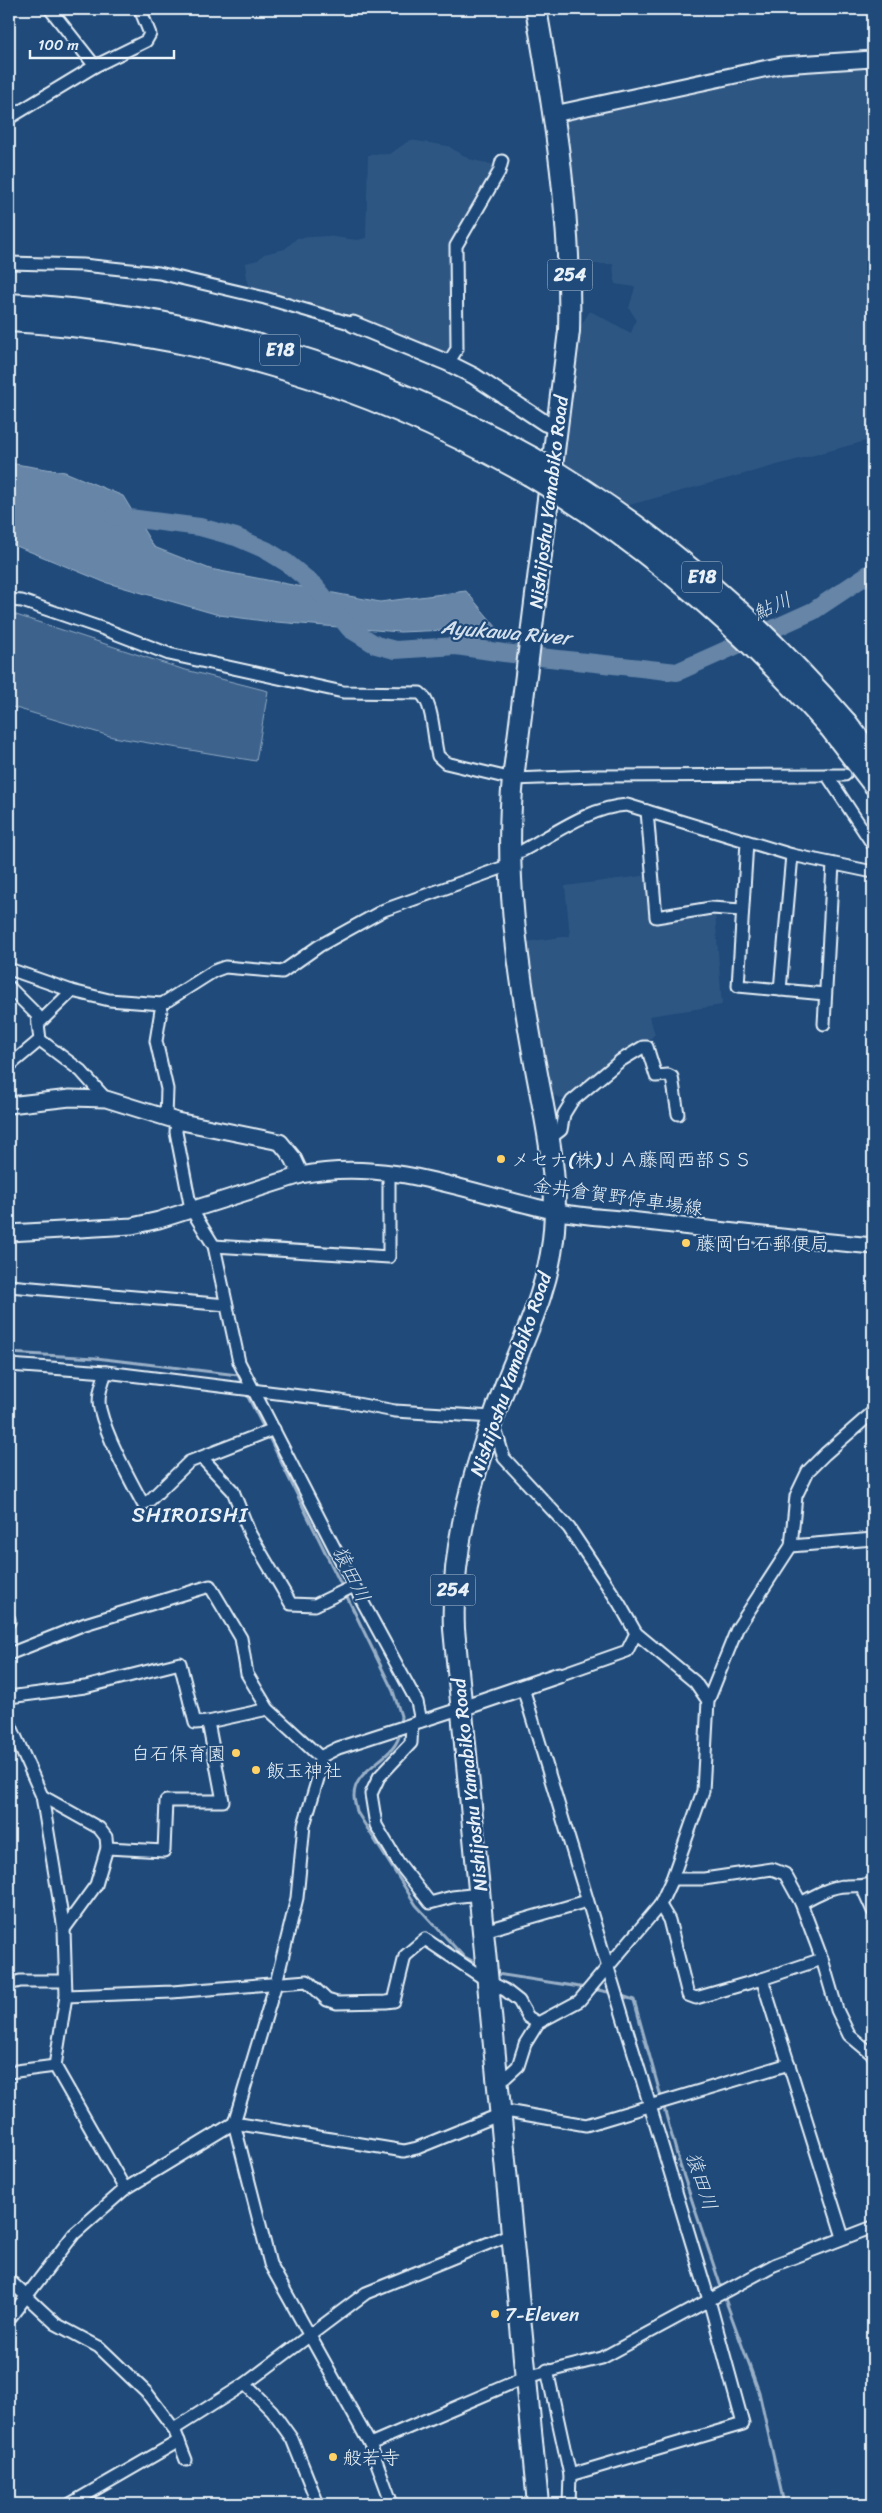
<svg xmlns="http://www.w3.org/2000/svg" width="882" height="2513" font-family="Sriracha,'Klee One',sans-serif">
<rect width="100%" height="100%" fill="#1f4a7a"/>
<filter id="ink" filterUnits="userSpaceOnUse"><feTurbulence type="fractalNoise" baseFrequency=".02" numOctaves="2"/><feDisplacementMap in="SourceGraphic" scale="10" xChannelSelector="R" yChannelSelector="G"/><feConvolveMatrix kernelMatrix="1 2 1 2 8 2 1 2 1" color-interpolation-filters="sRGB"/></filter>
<g filter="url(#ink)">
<g fill="#2e5683">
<polygon points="870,65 873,67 873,439 622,507 562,468 578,330 590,311 631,333 636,319 629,308 635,287 615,284 613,264 586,264 583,291 577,296 562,123 565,117 789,69"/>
<polygon points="410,140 448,146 469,159 495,165 495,170 452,242 450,350 445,353 363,318 248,286 245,263 258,260 264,254 285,249 297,238 326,236 357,240 366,238 368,155 390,154"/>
<polygon points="649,875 653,921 715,912 722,1005 649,1016 655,1034 646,1043 617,1057 565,1100 551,1094 525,942 570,936 565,886"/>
</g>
<polygon fill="#3c628c" stroke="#92aac2" points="10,613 182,669 268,691 256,761 113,737 9,706"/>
<polygon fill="#6685a7" stroke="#9ab0c7" points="9,463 65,472 123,496 154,547 210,569 380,602 466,591 497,628 400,632 264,621 219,615 104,582 9,543"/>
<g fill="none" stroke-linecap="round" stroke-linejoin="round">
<g stroke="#9ab0c7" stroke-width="3">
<polyline points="9,1353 96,1358 238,1375 243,1385"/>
<polyline points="246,1393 265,1430"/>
<polyline points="268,1435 393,1691 401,1716 400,1726"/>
<path d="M400,1732c-3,27 -46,35 -46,64 0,5 2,10 3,16l59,93 47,51 15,8"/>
<polyline points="497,1974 586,1988"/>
<polyline points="593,1989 613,1993"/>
<polyline points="619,1995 634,2000 680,2165 722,2290"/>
<polyline points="724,2296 759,2392 784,2504"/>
</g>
<polyline stroke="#6685a7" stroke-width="18" points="114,516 200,527 236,537 266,550 287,563 315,586 350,629 376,645 395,650 456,646 504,653 677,672 813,611 873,571"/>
<g stroke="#e8f1f8" stroke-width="15">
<g id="street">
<polyline points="50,9 95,66"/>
<polyline points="9,118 95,66 146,41 150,34 140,9"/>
<polyline points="9,263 83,265 159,273 265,298 353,324"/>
<polyline points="448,363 457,349 456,246 499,172 502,161"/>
<path d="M9,600l13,1 82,28 65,25 174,38 77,1c14,10 13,46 18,63l8,7 67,16 81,-3 251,-1"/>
<polyline points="827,775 873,845"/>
<polyline points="647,811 656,917 711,908 742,910"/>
<polyline points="747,842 738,986 825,994"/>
<path d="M509,853l13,-2c32,-17 68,-44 105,-46l165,50 81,17"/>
<polyline points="9,969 72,991 109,1000 162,1004 214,971 225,967 282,972 319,946 384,910 510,865"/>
<polyline points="9,987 37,1015 40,1040 81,1071 106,1099"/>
<polyline points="780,990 792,855"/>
<polyline points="162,1004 156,1041 167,1089 166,1118"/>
<polyline points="38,1024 72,991"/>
<polyline points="824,1024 833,864"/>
<polyline points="9,1066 40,1040"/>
<polyline points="177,1121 176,1132 191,1209 214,1246 239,1362 354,1586 417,1702 421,1721"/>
<polyline points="548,1140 561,1130 564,1114 572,1101 620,1061 643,1047 647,1047 656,1076 668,1075 672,1077 678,1114"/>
<polyline points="214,1246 389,1257 389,1172"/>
<polyline points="9,1286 227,1305"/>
<polyline points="9,1365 106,1372 341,1401 395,1411 493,1417"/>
<path d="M106,1372c-4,12 -9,25 -6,37 7,29 29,69 43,95l7,-4 39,-38 85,-33"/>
<polyline points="491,1427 497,1435 504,1458 569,1528 619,1603 636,1633 695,1682 708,1701"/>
<polyline points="203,1459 233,1491 250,1534 291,1604 315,1605 354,1586"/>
<polyline points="791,1546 873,1539"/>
<polyline points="9,1619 9,1622"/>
<polyline points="9,1654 85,1624 210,1586 241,1638 247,1674 268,1709 320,1757"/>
<polyline points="559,1675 627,1651 636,1633"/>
<polyline points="523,1688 709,2300 743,2424 570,2475"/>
<polyline points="9,1697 85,1687 180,1663 195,1723 208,1722"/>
<polyline points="9,1722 42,1796 64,1929 66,1996 55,2066 125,2189"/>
<polyline points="412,1724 411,1743 379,1777 371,1794 376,1825 398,1862 430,1903 452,1897 480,1894"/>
<polyline points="320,1757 319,1775 304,1825 297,1898 276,1983 234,2123 270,2264 370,2444 392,2504"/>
<polyline points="320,1757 338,1748 462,1708"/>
<polyline points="42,1796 99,1828 106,1837 107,1848 96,1885 64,1929"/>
<polyline points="107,1848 164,1851 166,1801 223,1801 208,1722 268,1709"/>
<path d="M672,1879h32l68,-10 13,5 16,29c13,-7 30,-17 45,-17 11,-1 17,1 27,-3"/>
<polyline points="862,1887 873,1911"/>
<polyline points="801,1903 822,1959 837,2010 849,2035 873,2055"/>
<polyline points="660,1905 669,1920 688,1995 696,1998 762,1979 843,2237"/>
<polyline points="484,1931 587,1901"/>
<polyline points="762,1979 822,1959"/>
<polyline points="9,1984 20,1981 65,1981"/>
<polyline points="66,1996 172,1992 307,1981 327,2000 337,2003 386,2002 394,2001 405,1956 425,1939 489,1982 505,1990 519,2001 528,2017 538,2023"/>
<polyline points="9,2072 55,2066"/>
<polyline points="498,2079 506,2077 518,2066 525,2044 538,2023 579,2001 660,1905 672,1879 703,1791 708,1701 737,1629 791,1546 796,1496 808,1471 825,1454 873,1412"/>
<polyline points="9,2280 56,2324 99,2347 147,2393 174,2429 186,2460"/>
<polyline points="9,2319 74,2234 125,2189 234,2123 404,2151 417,2148 501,2114 512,2112 586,2125 789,2064"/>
<polyline points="547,2370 570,2475 569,2504"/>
<polyline points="245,2384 272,2411 292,2439 318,2504"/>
<polyline points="174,2429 245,2384 366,2293 511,2234"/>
<polyline points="370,2444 526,2377 602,2358 774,2265 873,2227"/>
<polyline points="70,2504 179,2441"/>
</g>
</g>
<g stroke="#e8f1f8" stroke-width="19">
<g id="secondary">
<polyline points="554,114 782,65 872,59"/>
<polyline points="353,324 448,363 474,376 545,423 556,427"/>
<polyline points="9,1105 70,1098 106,1099 177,1121 280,1142 293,1158 301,1175"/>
<path d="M9,1233l123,-7 27,-6 142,-45c87,-18 168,18 252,36 31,6 63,7 94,11 76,9 151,17 226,24"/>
<polyline points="462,1708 559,1675"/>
</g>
</g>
<g stroke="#e8f1f8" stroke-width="24">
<g id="highway">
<path d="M536,9c19,108 36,212 33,322l-56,448c-9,92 4,183 20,273 10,58 26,119 21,178 -5,67 -39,123 -60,186 -25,70 -43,138 -40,213l84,875"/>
<path d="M9,304c185,10 362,64 524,154"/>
<path d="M9,321c187,10 357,63 520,154"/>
<polyline points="847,723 873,757"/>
<polyline points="830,728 873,784"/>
</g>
</g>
<use href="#street" stroke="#1f4a7a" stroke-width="11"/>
<use href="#secondary" stroke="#1f4a7a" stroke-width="15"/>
<use href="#highway" stroke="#1f4a7a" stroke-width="20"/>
<g stroke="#e8f1f8" stroke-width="24" stroke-linecap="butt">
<g id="highway-bridge">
<path d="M533,458c120,70 224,160 314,265"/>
<path d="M529,475c115,68 213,153 301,253"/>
</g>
</g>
<use href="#highway-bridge" stroke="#1f4a7a" stroke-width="20"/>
</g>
</g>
<g fill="#ffd166" stroke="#1f4a7a" stroke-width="2">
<circle cx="501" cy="1159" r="5"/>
<circle cx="686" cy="1243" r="5"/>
<circle cx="236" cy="1753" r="5"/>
<circle cx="256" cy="1770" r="5"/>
<circle cx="495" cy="2314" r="5"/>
<circle cx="333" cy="2457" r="5"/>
</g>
<g text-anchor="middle" stroke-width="4.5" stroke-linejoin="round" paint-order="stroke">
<g fill="#1f4a7a" stroke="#acbfd2" stroke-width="1">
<rect x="547.5" y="259.5" width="45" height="31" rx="4"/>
<rect x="260" y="334.5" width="40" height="31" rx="4"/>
<rect x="682" y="561.5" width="40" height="31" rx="4"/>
<rect x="430.5" y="1574.5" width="45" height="31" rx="4"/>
</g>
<g font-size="18" font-weight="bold" fill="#e8f1f8">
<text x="570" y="281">254</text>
<text x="280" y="356">E18</text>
<text x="702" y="583">E18</text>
<text x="453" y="1596">254</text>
</g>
<g font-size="19" fill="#e8f1f8" stroke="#1f4a7a">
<text transform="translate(548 502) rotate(-83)" y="7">Nishijoshu Yamabiko Road</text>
<text transform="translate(618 1196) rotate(8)" y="7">金井倉賀野停車場線</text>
<text transform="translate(510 1374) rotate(-71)" y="7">Nishijoshu Yamabiko Road</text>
<text transform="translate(469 1785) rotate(-96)" y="7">Nishijoshu Yamabiko Road</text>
</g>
<g font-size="19" fill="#e8f1f8" stroke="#1f4a7a" text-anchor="start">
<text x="511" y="1166">メセナ(株)ＪＡ藤岡西部ＳＳ</text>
<text x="696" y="1250">藤岡白石郵便局</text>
<text x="226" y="1760" text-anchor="end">白石保育園</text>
<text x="266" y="1777">飯玉神社</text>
<text x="505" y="2321">7-Eleven</text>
<text x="343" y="2464">般若寺</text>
</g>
<g font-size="20" font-style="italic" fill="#d4e1ec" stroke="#1f4a7a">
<text transform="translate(772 606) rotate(-24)" y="7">鮎川</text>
<text transform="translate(506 632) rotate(5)" y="7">Ayukawa River</text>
<text transform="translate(352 1574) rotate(64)" y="7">猿田川</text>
<text transform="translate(702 2181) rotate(72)" y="7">猿田川</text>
</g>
<g font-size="21" letter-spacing="1" fill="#e8f1f8" stroke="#1f4a7a">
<text x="190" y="1522">SHIROISHI</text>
</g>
</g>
<rect width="882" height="2513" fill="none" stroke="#1f4a7a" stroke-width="30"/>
<rect x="15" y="15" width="852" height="2483" fill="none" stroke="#e8f1f8" stroke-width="2" filter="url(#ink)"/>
<path d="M30 50v8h144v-8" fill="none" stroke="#e8f1f8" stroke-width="2.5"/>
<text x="38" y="50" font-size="15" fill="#e8f1f8" stroke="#1f4a7a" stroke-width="4" paint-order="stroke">100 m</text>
</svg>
